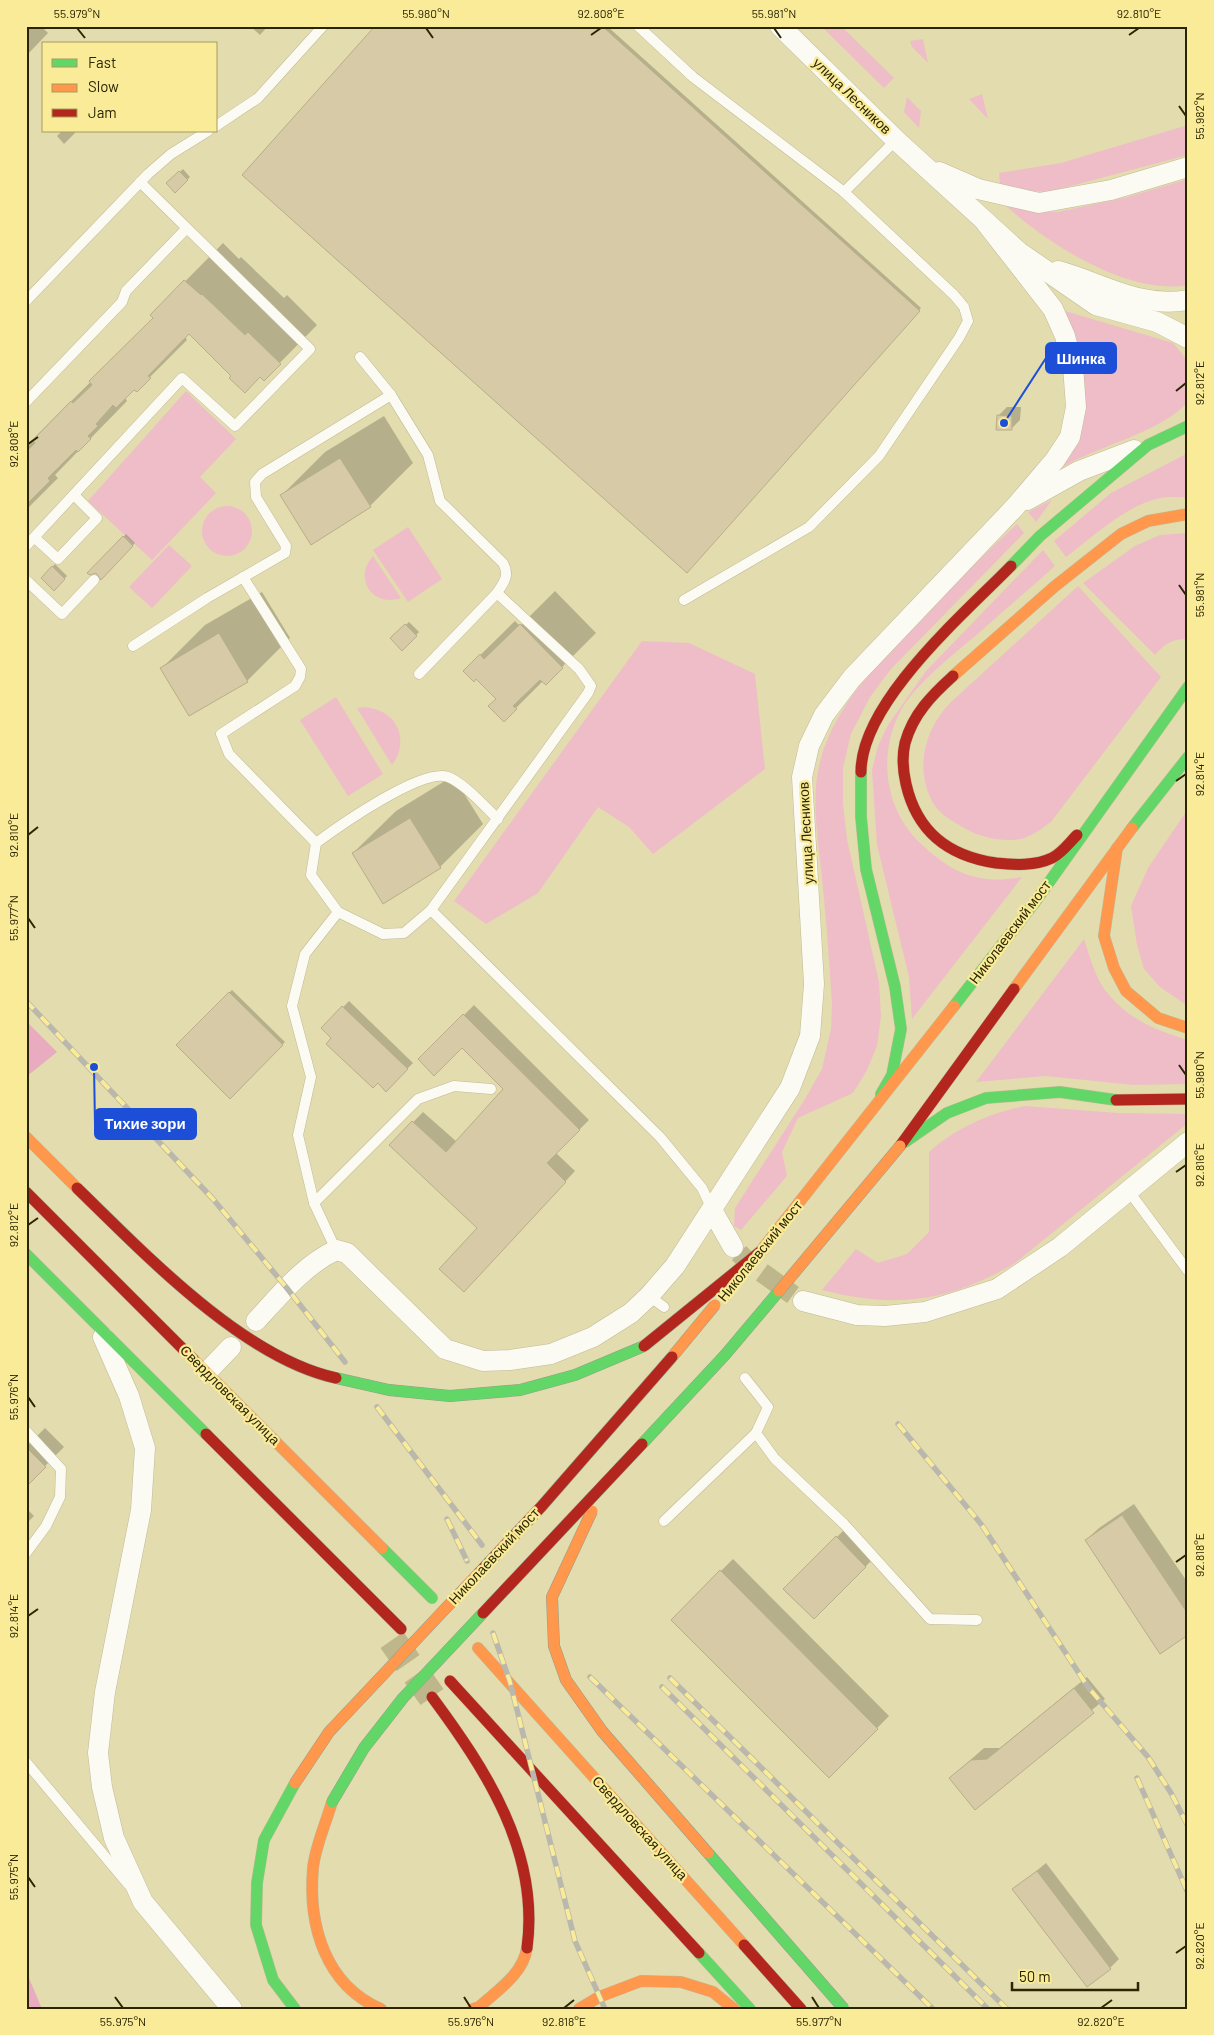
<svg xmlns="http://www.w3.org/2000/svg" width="1214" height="2035" font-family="Barlow,sans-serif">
<rect width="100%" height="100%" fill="#e3dcae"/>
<g fill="#efbdc8">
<polygon points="821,26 841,26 894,78 884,88"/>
<polygon points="923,39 928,63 912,47 910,41"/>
<polygon points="982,94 988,119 969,99"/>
<polygon points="907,97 921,111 919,128 904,112"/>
<polygon points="1188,125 1188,155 1048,192 1020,190 1000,184 999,173 1061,163"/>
<path d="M1188,179v106c-59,11 -140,-41 -182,-79l34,6h17l67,-14z"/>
<path d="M1065,311l108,32 15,18v41c-28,31 -91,44 -127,66l-2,-4 10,-12z"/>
<polygon points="186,391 236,439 200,477 216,493 152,560 88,501"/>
<path d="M1188,453v44c-9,1 -19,-1 -27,1 -34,6 -68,39 -95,59l-12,-16 57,-48z"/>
<polygon points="1052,500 1036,522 1028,512"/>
<circle cx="227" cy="531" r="25"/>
<path d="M1017,524l7,9 -133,136 -21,28 -19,37 -8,34v36l4,35 32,143 2,34 -4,30 -10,24 -14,23 -55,25 -16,34 5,24 -46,54 -7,-4 1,-18 70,-109 17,-30 9,-40 1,-25c-3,-45 -6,-90 -11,-135 -3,-28 -7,-56 -5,-83 6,-72 63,-123 109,-172 30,-31 60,-61 92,-90z"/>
<polygon points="408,527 442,579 408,602 373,550"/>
<path d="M1188,533v106c-16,0 -23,4 -33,16l-72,-72 52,-37 25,-11z"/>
<polygon points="169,545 192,566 152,608 129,587"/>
<path d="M1043,550l12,16c-27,24 -55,48 -82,72 -24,20 -60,48 -74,76 -21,43 -14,95 21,129 32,30 57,42 102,34l-110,142 -3,-42 -32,-132 -5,-75 6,-24 10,-21 38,-54z"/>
<path d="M373,556l28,42c-29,10 -48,-20 -28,-42z"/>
<path d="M1078,586l83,91 -110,145c-10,7 -19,14 -30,17 -19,3 -39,-1 -55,-10 -12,-7 -26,-14 -33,-26 -19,-34 -8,-75 18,-101z"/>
<polygon points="642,641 689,643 755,674 765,769 653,854 629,827 598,807 538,893 486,924 454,901"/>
<polygon points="336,697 383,774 348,796 300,720"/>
<path d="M364,707c32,2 47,32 28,58l-35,-57z"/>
<polygon points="1188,809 1188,1006 1160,987 1144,969 1137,945 1131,906 1148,868"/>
<path d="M1084,939c6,18 12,42 25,56 21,25 49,36 79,45v44l-55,1 -87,-9 -70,6z"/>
<path d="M1025,1106l93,7 70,1v9l-173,140c-66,39 -119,46 -193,27l34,-41 22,14 29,-9 22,-22v-80c29,-25 59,-38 96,-46z"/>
</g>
<g fill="#e8abbf">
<polygon points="26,1021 57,1052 26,1077"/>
<polygon points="26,1971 42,2009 26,2009"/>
</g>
<g fill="#0003">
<polygon points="26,26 41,26 48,33 26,56"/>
<polygon points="250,26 268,26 260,35"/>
<polygon points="376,26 607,26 921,308 687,571"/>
<polygon points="62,131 77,131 64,144 57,136"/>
<polygon points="183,169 190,177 175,191 168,183"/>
<polygon points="223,243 239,259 241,257 284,298 287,295 317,325 264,379 260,376 233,376 189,333 185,337 187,340 137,390 134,388 125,398 127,401 55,475 58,478 26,510 26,446 155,318 152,315"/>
<polygon points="1007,407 1021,407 1020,420 1011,429 998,416"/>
<polygon points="384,416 413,463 370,506 282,495 325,452"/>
<polygon points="126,534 135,543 101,578 97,572 89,573"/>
<polygon points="55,564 67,576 54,589 42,578"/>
<polygon points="555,591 596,633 546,683 543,681 504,720 497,699 476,678 464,671 515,621 520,626"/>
<polygon points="262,592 290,638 247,681 162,668 205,625"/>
<polygon points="409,622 419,632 402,649 392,638"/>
<polygon points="453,776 483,824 440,867 353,853 396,811"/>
<polygon points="232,990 285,1042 230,1097 177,1045"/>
<polygon points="349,1001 413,1063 386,1090 323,1028"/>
<polygon points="474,1005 589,1120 556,1153 575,1171 474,1280 479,1228 391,1145 423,1112 457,1142 505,1089 462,1047 420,1059"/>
<polygon points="45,1428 64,1447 26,1485 26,1447"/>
<polygon points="1134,1504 1188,1583 1188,1634 1086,1540 1099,1528"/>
<polygon points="26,1508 34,1516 26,1524"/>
<polygon points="846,1528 875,1557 814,1618 785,1589"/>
<polygon points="733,1559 889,1716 829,1777 672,1620"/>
<polygon points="1087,1677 1105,1699 975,1809 950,1778 984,1748 1000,1748"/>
<polygon points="1046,1863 1119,1959 1110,1968 1014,1889"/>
</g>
<g fill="#d6caa7" stroke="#b9ad8a">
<polygon points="375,26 602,26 920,311 687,573 242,175"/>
<polygon points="179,171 188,180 175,193 166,183"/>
<polygon points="184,280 201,295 202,294 245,335 248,332 281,364 264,381 260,377 245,393 229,378 231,376 189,334 148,376 151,378 137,392 134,390 116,408 113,405 96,424 98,426 88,436 91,439 78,452 76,450 48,478 50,481 26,505 26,452 35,443 33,440 71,401 73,403 92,385 89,381 153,318 150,315"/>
<polygon points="997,415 1012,416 1012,430 996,430"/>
<polygon points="340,458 371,507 311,545 280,495"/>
<polygon points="123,536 133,546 101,580 96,573 90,575 87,573"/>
<polygon points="52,566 65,579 54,591 41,578"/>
<polygon points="405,624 417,636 402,651 390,638"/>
<polygon points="520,624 563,668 546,685 540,680 513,706 517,709 504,722 488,706 496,699 476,679 474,682 463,671 480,654 484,659"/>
<polygon points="219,633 248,682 189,716 160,668"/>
<polygon points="410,818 441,868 383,904 352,853"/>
<polygon points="229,992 283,1045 230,1099 176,1045"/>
<polygon points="342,1006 408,1069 386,1092 378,1083 373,1088 326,1044 331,1038 321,1028"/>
<polygon points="463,1014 580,1130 547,1163 566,1182 464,1292 439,1269 477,1228 389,1145 412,1121 446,1152 503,1089 462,1048 434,1076 418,1059"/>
<polygon points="26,1447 46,1467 26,1487"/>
<polygon points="1122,1515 1188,1614 1188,1635 1160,1654 1085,1540"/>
<polygon points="836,1536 866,1567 814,1619 783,1589"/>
<polygon points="720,1570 878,1729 829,1778 671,1620"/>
<polygon points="1074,1688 1094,1713 975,1810 949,1778 971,1760 987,1759"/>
<polygon points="1037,1871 1111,1969 1087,1987 1012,1889"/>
</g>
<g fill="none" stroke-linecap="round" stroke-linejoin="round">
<polyline stroke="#beb78c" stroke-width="20" stroke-dasharray="20 10" stroke-linecap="butt" points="739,1253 749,1263 793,1295"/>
<polyline stroke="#beb78c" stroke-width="28" stroke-dasharray="28 14" stroke-linecap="butt" points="392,1640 432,1697"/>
<g stroke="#c0ba96" stroke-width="11">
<g id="lane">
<polyline points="638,26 693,77 844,192 896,140"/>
<polyline points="216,126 258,98 323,26"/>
<polyline points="26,301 148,174 171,154 208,131"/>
<polyline points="360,357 391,395"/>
<polyline points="26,402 122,302 126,291 186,229"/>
<polyline points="35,538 58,559 97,518 75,496"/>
<polyline points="26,546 182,378 235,426 310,349 140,182"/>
<polyline points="243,577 301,669 300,677 295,686 221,734 229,754 316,843"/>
<polyline points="26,580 62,614 94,580"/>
<polyline points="684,600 809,527 879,456 959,338 968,321 964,307 954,295 844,192"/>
<path d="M133,646l74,-48 78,-45 1,-7 -30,-49 -1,-15 7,-8 129,-79 37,60 12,46 63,62c7,13 1,19 -6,30"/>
<path d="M419,674l78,-81 82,76 12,17 -3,7 -157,217 -27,23 -21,1 -45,-22 -27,-37 5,-32c23,-17 107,-76 132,-66 16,6 37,30 50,42"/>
<polyline points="431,910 660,1137 702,1188 712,1209"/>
<polyline points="1128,1190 1188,1271"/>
<polyline points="314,1203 418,1099 454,1086 491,1089"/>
<polyline points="336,1250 314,1203 298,1135 311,1077 292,1006 305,954 338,912"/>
<polyline points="649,1296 664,1307"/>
<polyline points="745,1378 768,1407 756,1433 775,1459 844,1524 930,1619 977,1620"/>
<polyline points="26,1431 61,1469 60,1497 46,1526 26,1553"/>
<polyline points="664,1521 756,1433"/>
<polyline points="26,1762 128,1884"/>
</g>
</g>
<g stroke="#c0ba96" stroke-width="21">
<g id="street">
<polyline points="780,26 896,140 1019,252 1096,305 1157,322 1188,338"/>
<polyline points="939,172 978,189 1039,203 1111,190 1188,167"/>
<path d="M1058,271c44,12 83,38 130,29"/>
<polyline points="1027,500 1079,471 1134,450"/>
<polyline points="712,1210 733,1247"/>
<polyline points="803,1301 857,1315 885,1316 925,1312 997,1289 1060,1247 1188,1142"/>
<path d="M256,1321c24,-26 48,-56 80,-71l11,3 98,96 38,12 27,-1 41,-6 42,-17 38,-24 18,-17 26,-30 115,-178 20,-52 4,-52 -12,-207 7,-31 15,-31 28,-37 163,-171 40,-47 15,-23 6,-30 -3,-41 -8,-30 -12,-27 -67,-86"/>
<polyline points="103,1337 129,1396 145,1448 141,1510 105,1692 98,1753 102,1787 114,1838 143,1902 232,2009"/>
<polyline points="207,1372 231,1347"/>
</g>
</g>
<g stroke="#c0ba96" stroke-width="12">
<g id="fast">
<polyline points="1011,566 1040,536 1148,445 1188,426"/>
<polyline points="861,772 861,817 866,869 895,987 901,1029 892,1075 881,1094"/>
<polyline points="1132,828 1188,757"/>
<polyline points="954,1006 1035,902 1188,687"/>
<polyline points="905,1142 947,1113 986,1098 1060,1092 1116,1100"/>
<polyline points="26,1254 206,1434"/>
<polyline points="382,1548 432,1598"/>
<polyline points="295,1783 264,1840 257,1883 256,1925 273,1980 295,2009"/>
<polyline points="699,1953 750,2009"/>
</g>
</g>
<g stroke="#c0ba96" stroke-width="12">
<g id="slow">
<polyline points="953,676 1054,587 1121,534 1148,521 1188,514"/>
<polyline points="1117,848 1104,936 1114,968 1126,991 1158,1018 1188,1028"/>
<polyline points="1014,989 1132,828"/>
<polyline points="26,1137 77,1188"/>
<polyline points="760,1252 954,1006"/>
<polyline points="193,1359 382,1548"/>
<polyline points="478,1648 744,1945"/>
<path d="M332,1802c-6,21 -17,45 -19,66 -5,57 12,117 68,141"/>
<path d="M473,2009l6,-2c19,-17 44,-33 48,-59"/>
<polyline points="579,2009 599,1997 641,1981 681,1982 713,1992 734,2009"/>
</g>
</g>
<g stroke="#c0ba96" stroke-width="12">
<g id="jam">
<path d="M953,676c-21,19 -40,38 -48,67 -3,13 -2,28 1,41 11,48 42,72 90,79 19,2 39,3 56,-5 10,-5 17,-15 25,-23"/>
<path d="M861,772c0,-70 103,-158 150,-206"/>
<polyline points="1116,1100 1188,1099"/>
<polyline points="900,1146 1014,989"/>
<polyline points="26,1192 193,1359"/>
<polyline points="206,1434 401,1629"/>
<polyline points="450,1681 699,1953"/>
<path d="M432,1697c54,73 108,155 95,251"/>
<polyline points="744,1945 801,2009"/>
</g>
</g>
<use href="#lane" stroke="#fbfaf3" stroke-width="10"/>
<use href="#street" stroke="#fbfaf3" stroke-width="20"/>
<use href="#fast" stroke="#63d668" stroke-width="11"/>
<use href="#slow" stroke="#ff974d" stroke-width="11"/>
<use href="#jam" stroke="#b3261e" stroke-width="11"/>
<g stroke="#bab8ac" stroke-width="5.5">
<g id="rail">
<polyline points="26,1001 213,1199 286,1287 345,1362"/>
<polyline points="377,1407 482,1545"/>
<polyline points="898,1424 981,1524 1088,1687 1148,1757 1171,1793 1188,1826"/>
<polyline points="447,1519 467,1561"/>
<polyline points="493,1633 510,1682 575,1941 605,2009"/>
<polyline points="590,1677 933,2009"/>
<polyline points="670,1678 1007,2009"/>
<polyline points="662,1687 988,2009"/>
<polyline points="1137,1778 1188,1893"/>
</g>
</g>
<use href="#rail" stroke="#f9eb98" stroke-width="4" stroke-dasharray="11" stroke-linecap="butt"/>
<g stroke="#949e8b" stroke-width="12" stroke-linecap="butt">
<g id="fast-bridge">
<polyline points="336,1378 389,1390 450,1396 520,1390 575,1375 644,1346"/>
<polyline points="642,1444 725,1355 779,1291"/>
<polyline points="332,1802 364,1748 403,1698 483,1613"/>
<polyline points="708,1853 844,2009"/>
</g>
</g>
<g stroke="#949e8b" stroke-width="12" stroke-linecap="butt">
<g id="slow-bridge">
<polyline points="779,1291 900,1146"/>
<polyline points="672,1357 715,1305"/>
<polyline points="592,1511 552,1597 554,1646 566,1680 602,1731 708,1853"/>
<polyline points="295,1783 329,1732 479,1573"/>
</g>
</g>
<g stroke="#949e8b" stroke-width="12" stroke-linecap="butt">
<g id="jam-bridge">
<path d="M77,1188c67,65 166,170 259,190"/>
<polyline points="644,1346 760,1252"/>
<polyline points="479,1573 541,1507 672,1357"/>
<polyline points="483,1613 642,1444"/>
</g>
</g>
<use href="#fast-bridge" stroke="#63d668" stroke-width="11"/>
<use href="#slow-bridge" stroke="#ff974d" stroke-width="11"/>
<use href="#jam-bridge" stroke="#b3261e" stroke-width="11"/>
</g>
<path fill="none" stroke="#2b2502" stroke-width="2" d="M77,28l8,10M426,28l7,10M774,28l7,10M591,35l10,-7M1129,35l10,-7M1179,106l7,10M1176,391l10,-8M28,444l10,-7M1179,585l7,10M1176,781l10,-7M28,835l10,-8M28,918l7,10M1179,1065l7,10M1176,1172l10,-7M28,1225l10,-7M28,1397l7,10M1176,1562l10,-7M28,1616l10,-7M28,1877l7,10M1176,1953l10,-7M115,1997l8,11M464,1997l7,11M812,1997l7,11M564,2008l10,-8M1101,2008l11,-8"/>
<g text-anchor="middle" stroke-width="4.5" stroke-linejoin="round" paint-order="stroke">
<g font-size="14" fill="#2b2502" stroke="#f9eb98">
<text transform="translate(852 96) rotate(44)" y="5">улица Лесников</text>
<text transform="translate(806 833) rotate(-93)" y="5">улица Лесников</text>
<text transform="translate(1010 932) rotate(-53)" y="5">Николаевский мост</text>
<text transform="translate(760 1251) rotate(-51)" y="5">Николаевский мост</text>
<text transform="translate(230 1395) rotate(45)" y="5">Свердловская улица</text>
<text transform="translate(494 1556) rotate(-47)" y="5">Николаевский мост</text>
<text transform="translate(640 1828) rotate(48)" y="5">Свердловская улица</text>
</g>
</g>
<path fill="none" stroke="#1d4ed8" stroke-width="2" d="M1004 423L1046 358M94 1067L95 1124"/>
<g fill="#1d4ed8" stroke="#f9eb98" stroke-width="2">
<circle cx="1004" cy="423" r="5"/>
<circle cx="94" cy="1067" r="5"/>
</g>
<g fill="#1d4ed8" stroke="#1d4ed8" stroke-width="2">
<rect x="1046" y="343" width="70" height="30" rx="5"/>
<rect x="95" y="1109" width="101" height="30" rx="5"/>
</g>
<g font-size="15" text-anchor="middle" font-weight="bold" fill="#fff">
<text x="1081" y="364">Шинка</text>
<text x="145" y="1129">Тихие зори</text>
</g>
<rect width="1214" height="2035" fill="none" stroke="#f9eb98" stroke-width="55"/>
<rect x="42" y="42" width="175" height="90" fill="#f9eb98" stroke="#a79c5c"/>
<rect x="52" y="59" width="25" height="8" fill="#63d668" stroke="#a79c5c"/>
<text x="88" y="68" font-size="15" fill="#2b2502">Fast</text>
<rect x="52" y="84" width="25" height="8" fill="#ff974d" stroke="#a79c5c"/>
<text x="88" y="92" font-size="15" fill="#2b2502">Slow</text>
<rect x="52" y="109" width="25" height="8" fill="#b3261e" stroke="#a79c5c"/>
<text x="88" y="118" font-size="15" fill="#2b2502">Jam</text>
<path d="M1012 1982v8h126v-8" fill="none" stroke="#2b2502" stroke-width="2.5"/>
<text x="1019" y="1982" font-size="15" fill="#2b2502" stroke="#f9eb98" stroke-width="4" paint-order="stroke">50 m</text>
<rect x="28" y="28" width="1158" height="1980" fill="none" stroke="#2b2502" stroke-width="2"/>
<g font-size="12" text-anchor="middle" fill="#2b2502">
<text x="77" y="18">55.979°N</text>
<text x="426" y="18">55.980°N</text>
<text x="601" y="18">92.808°E</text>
<text x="774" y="18">55.981°N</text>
<text x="1139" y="18">92.810°E</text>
<text transform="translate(1200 116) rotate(-90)" y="4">55.982°N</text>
<text transform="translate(1200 383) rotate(-90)" y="4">92.812°E</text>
<text transform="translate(14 444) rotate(-90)" y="4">92.808°E</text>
<text transform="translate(1200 595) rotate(-90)" y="4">55.981°N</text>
<text transform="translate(1200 774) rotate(-90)" y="4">92.814°E</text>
<text transform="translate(14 835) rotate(-90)" y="4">92.810°E</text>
<text transform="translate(14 918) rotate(-90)" y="4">55.977°N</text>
<text transform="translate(1200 1075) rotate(-90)" y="4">55.980°N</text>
<text transform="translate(1200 1165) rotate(-90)" y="4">92.816°E</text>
<text transform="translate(14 1225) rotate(-90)" y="4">92.812°E</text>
<text transform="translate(14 1397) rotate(-90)" y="4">55.976°N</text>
<text transform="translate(1200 1555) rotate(-90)" y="4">92.818°E</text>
<text transform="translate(14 1616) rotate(-90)" y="4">92.814°E</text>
<text transform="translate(14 1877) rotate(-90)" y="4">55.975°N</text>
<text transform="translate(1200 1946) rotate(-90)" y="4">92.820°E</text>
<text x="123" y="2026">55.975°N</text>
<text x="471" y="2026">55.976°N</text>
<text x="564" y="2026">92.818°E</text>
<text x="819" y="2026">55.977°N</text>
<text x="1101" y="2026">92.820°E</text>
</g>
</svg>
